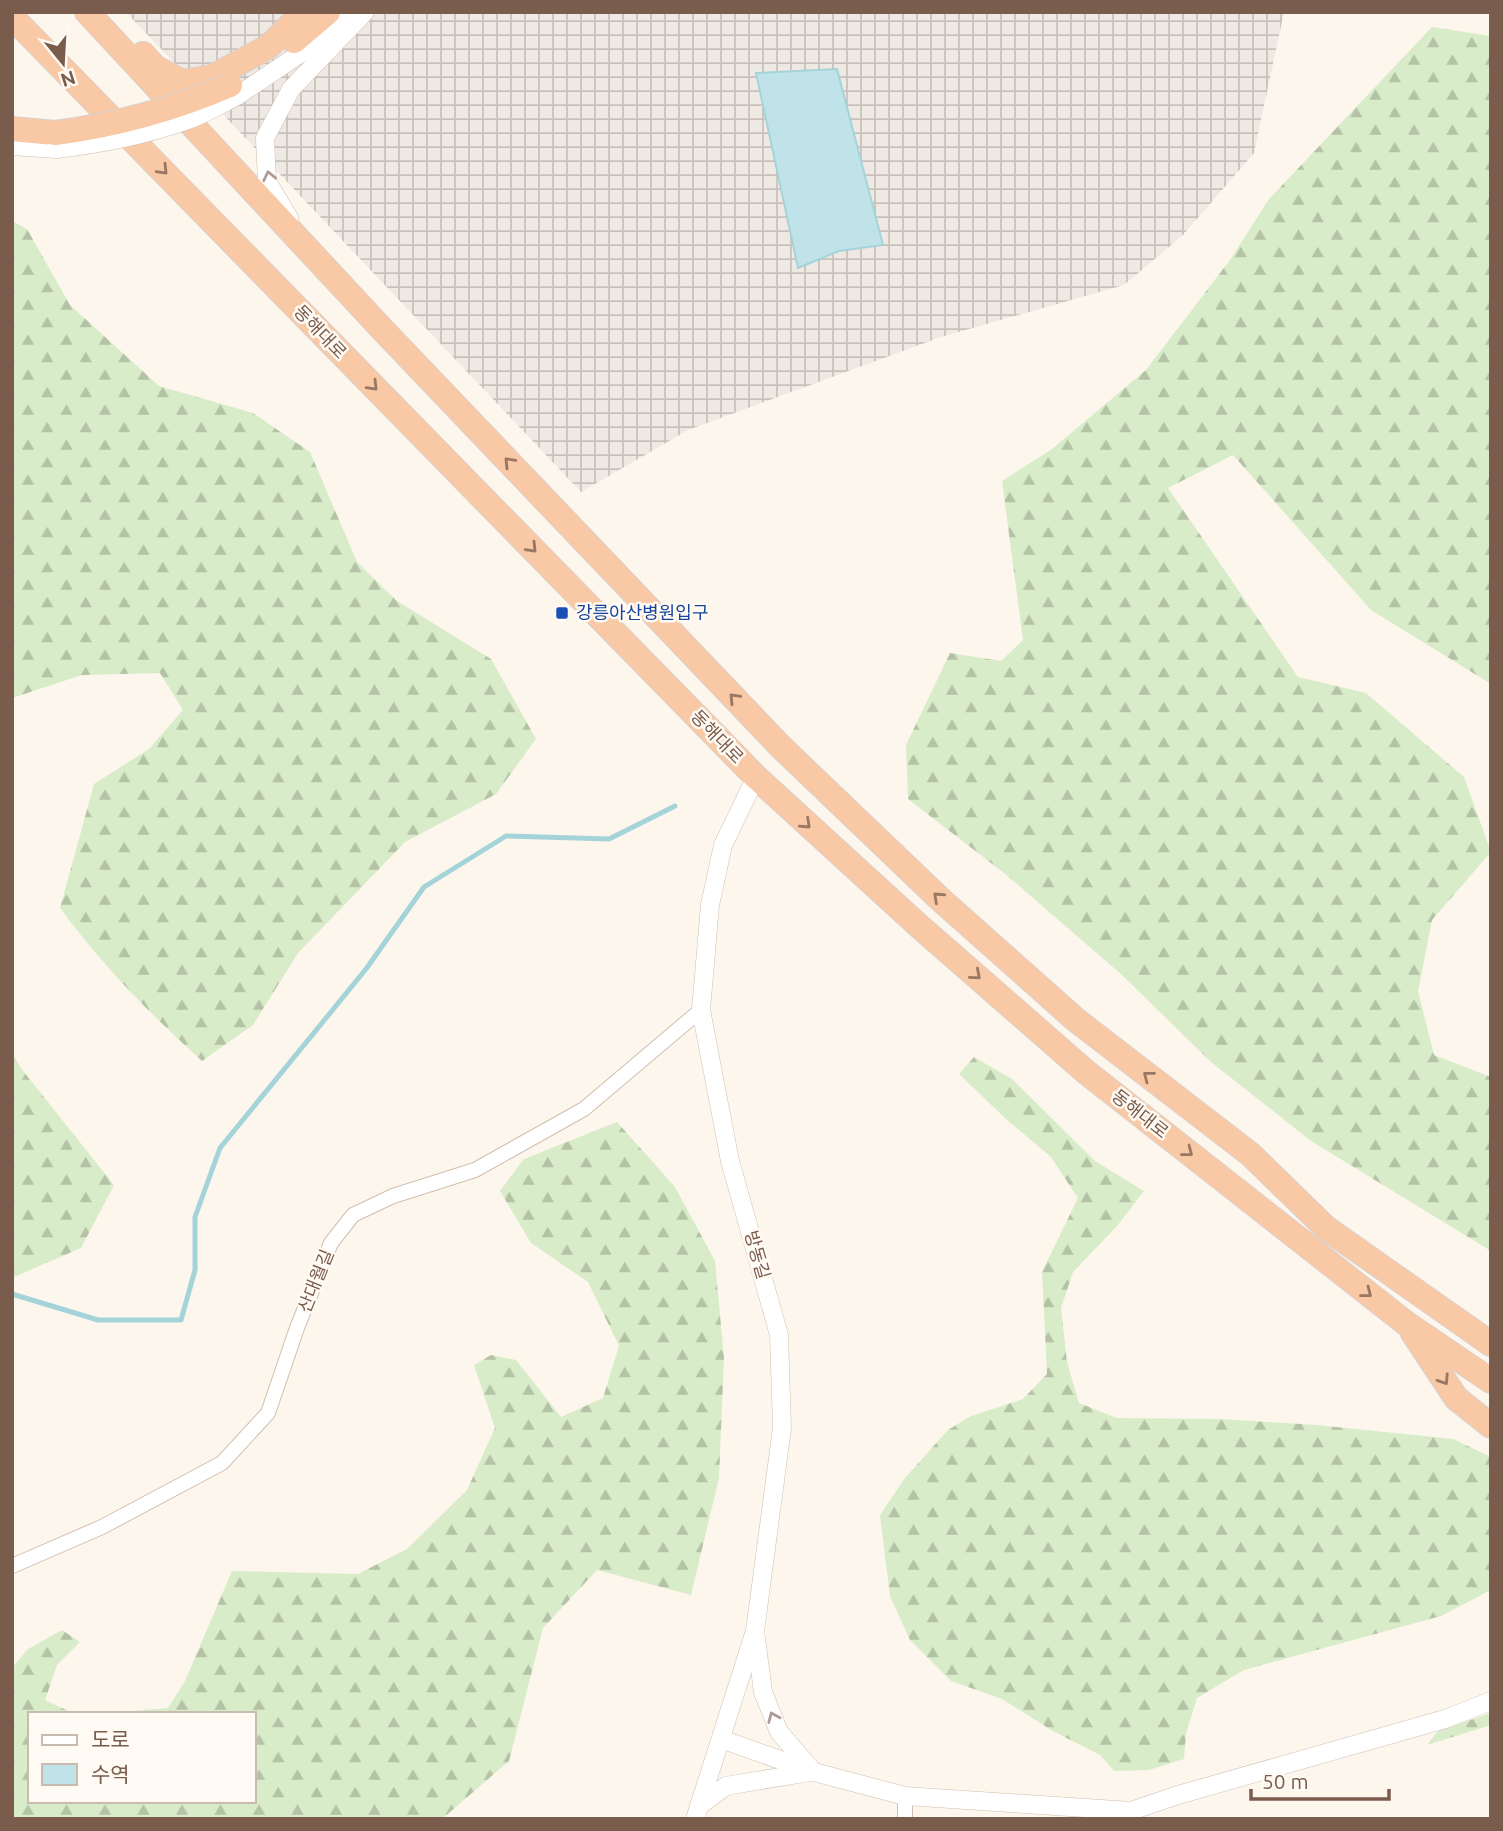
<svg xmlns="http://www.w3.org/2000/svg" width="1503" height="1831" font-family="Ubuntu,'Noto Sans KR',sans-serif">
<defs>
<pattern id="industrial-grid" width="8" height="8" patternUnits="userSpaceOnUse" patternTransform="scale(1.75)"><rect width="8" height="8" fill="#efe9e4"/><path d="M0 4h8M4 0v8" fill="none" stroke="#c7c0bb"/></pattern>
<pattern id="forest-firs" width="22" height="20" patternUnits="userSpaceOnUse" patternTransform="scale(1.75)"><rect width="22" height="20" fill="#d8ecc9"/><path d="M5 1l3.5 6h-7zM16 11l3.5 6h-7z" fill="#b4c2a5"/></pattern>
</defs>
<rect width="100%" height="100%" fill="#fdf6ec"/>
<polygon fill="url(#industrial-grid)" points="126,12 1284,12 1254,153 1183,235 1124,285 941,337 688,430 581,492"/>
<g fill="url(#forest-firs)">
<polygon points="1432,27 1491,36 1491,684 1371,610 1233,455 1168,488 1298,677 1366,693 1464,777 1491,852 1432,920 1418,991 1434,1055 1491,1077 1491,1251 1311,1141 1211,1062 1122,975 1004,873 908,799 906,745 950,653 1001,661 1023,640 1002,481 1052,449 1146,370 1230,260 1269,199"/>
<path d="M12,221l15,8 43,76 89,81 94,27 57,39 47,110 40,39 94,58 45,80 -40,55 -91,48 -107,111 -45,72 -51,36c-53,-48 -99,-95 -142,-153l34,-124 55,-35 34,-39 -23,-37 -78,2 -70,23z"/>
<polygon points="12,1052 20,1067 114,1185 81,1248 14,1277 12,1277"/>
<polygon points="974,1057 1012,1079 1095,1161 1144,1191 1117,1226 1073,1272 1061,1308 1067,1362 1079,1403 1117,1418 1221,1419 1316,1425 1453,1439 1491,1457 1491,1590 1441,1616 1244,1670 1197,1698 1186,1733 1184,1759 1149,1770 1114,1771 1100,1755 1051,1730 1002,1699 951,1681 910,1640 890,1596 880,1515 905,1478 948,1430 971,1416 1023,1399 1047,1374 1042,1272 1078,1198 1051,1157 1006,1119 959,1074"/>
<polygon points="617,1122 675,1187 715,1261 724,1358 719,1478 691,1595 597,1570 543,1628 509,1761 442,1819 12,1819 12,1668 28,1649 62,1630 80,1642 57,1665 45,1700 75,1714 30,1714 30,1801 254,1801 254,1714 98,1714 168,1708 185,1681 232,1571 358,1574 407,1549 467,1490 495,1428 474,1365 491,1355 516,1360 561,1417 603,1398 619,1346 588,1282 531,1243 500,1191 524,1159"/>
<polygon points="1491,1713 1491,1725 1427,1745 1438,1731"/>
</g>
<polygon fill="#bfe3e8" stroke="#a5d3da" stroke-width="2" points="837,69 883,245 839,251 798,268 756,73"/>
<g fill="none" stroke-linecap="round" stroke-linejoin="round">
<polyline stroke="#a5d3da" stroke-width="5" points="12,1294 98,1320 181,1320 195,1270 195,1217 220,1148 366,969 424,887 506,836 609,839 675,806"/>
<g stroke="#d1beb0" stroke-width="16">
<g id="minor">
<polyline points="12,1566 102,1527 222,1463 268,1413 297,1328 331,1243 353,1215 393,1196 475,1170 584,1109 701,1010"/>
<polyline points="905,1796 905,1819"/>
</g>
</g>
<g stroke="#d1beb0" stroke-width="19">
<g id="tertiary">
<polyline points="237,96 307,49 347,12"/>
<polyline points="12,146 56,149"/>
<polyline points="289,218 267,181 265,138 291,89 365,12"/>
<polyline points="756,1638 763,1692 779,1732 811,1769"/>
<polyline points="721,1739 814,1772 905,1796 1131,1811 1178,1795 1445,1719 1491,1701"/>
<polyline points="699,1806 726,1786 810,1772"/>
<polyline points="695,1819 755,1631 782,1428 779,1335 730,1161 701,1010 710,905 723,845 756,777"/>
</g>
</g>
<g stroke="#dad1cd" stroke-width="26">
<g id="trunk">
<polyline points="87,12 381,328 781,747 941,900 1076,1020 1250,1154 1326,1228 1491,1344"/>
<polyline points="12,17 756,777 919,926 1086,1072 1407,1324 1491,1381"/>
<polyline points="294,41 328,12"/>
<polyline points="143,54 155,67 182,82 212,77 268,47 304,12"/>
<polyline points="12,129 55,133"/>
<polyline points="1413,1333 1456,1398 1491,1426"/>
</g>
</g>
<use href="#minor" stroke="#fff" stroke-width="14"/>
<use href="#tertiary" stroke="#fff" stroke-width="18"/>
<use href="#trunk" stroke="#f9c8a4" stroke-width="24"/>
<g stroke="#d1beb0" stroke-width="19" stroke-linecap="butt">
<path id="tertiary-bridge" d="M56,149c46,-5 89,-14 132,-29 17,-6 33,-16 49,-24"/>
</g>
<g stroke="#dad1cd" stroke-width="26" stroke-linecap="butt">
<path id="trunk-bridge" d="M55,133c63,-8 117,-23 175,-48"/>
</g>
<use href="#tertiary-bridge" stroke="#fff" stroke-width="18"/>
<use href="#trunk-bridge" stroke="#f9c8a4" stroke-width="24"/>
</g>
<defs><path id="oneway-chevron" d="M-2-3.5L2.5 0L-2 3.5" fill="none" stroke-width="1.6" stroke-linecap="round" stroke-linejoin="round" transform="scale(1.75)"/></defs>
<g stroke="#9a7763">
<use href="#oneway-chevron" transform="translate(163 170) rotate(46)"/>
<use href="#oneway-chevron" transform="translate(373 386) rotate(46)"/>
<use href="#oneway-chevron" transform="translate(509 462) rotate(-134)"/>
<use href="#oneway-chevron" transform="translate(532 548) rotate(46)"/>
<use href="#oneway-chevron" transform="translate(734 698) rotate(-134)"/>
<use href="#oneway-chevron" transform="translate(806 824) rotate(43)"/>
<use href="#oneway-chevron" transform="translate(938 897) rotate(-137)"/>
<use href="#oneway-chevron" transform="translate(976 975) rotate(41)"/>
<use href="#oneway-chevron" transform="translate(1148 1076) rotate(-142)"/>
<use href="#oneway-chevron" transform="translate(1188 1152) rotate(38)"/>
<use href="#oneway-chevron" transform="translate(1367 1293) rotate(38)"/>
<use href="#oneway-chevron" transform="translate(1444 1380) rotate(57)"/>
</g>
<g stroke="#af9d94">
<use href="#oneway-chevron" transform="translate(269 176) rotate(-102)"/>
<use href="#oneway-chevron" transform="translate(773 1717) rotate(-113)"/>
</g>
<rect fill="#1a4fb4" stroke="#fffaf3" stroke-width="2.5" x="555" y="606" width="14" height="14" rx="3.5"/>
<g text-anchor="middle" stroke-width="5" stroke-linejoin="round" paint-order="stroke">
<g font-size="18" fill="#7a5c4d" stroke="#fffaf3">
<text transform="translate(320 332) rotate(46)" y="6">동해대로</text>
<text transform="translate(717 737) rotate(46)" y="6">동해대로</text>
<text transform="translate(1140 1114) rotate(38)" y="6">동해대로</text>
<text transform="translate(757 1255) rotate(74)" y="6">방동길</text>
<text transform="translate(316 1281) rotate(-68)" y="6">산대월길</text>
</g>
<g font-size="18" fill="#164399" stroke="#fffaf3" text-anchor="start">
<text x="576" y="619">강릉아산병원입구</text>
</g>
</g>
<rect width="1503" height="1831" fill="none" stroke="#7a5c4d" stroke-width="28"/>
<rect x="28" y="1712" width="228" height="91" fill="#fffaf3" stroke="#cabbb1" stroke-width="2"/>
<rect x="42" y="1735" width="35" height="10" fill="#ffffff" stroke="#cabbb1" stroke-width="2"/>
<text x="91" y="1747" font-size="21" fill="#7a5c4d">도로</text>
<rect x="42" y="1764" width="35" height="21" fill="#bfe3e8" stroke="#cabbb1" stroke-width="2"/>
<text x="91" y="1782" font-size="21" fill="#7a5c4d">수역</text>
<g transform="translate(63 63) rotate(162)" stroke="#fffaf3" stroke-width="5" paint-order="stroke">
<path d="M0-5L12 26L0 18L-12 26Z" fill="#7a5c4d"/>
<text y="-10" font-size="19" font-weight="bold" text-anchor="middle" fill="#7a5c4d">N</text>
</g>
<path d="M1251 1789v10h138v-10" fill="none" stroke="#7a5c4d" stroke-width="3.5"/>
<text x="1262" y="1789" font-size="21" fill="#7a5c4d" stroke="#fffaf3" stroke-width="5" paint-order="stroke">50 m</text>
</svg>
